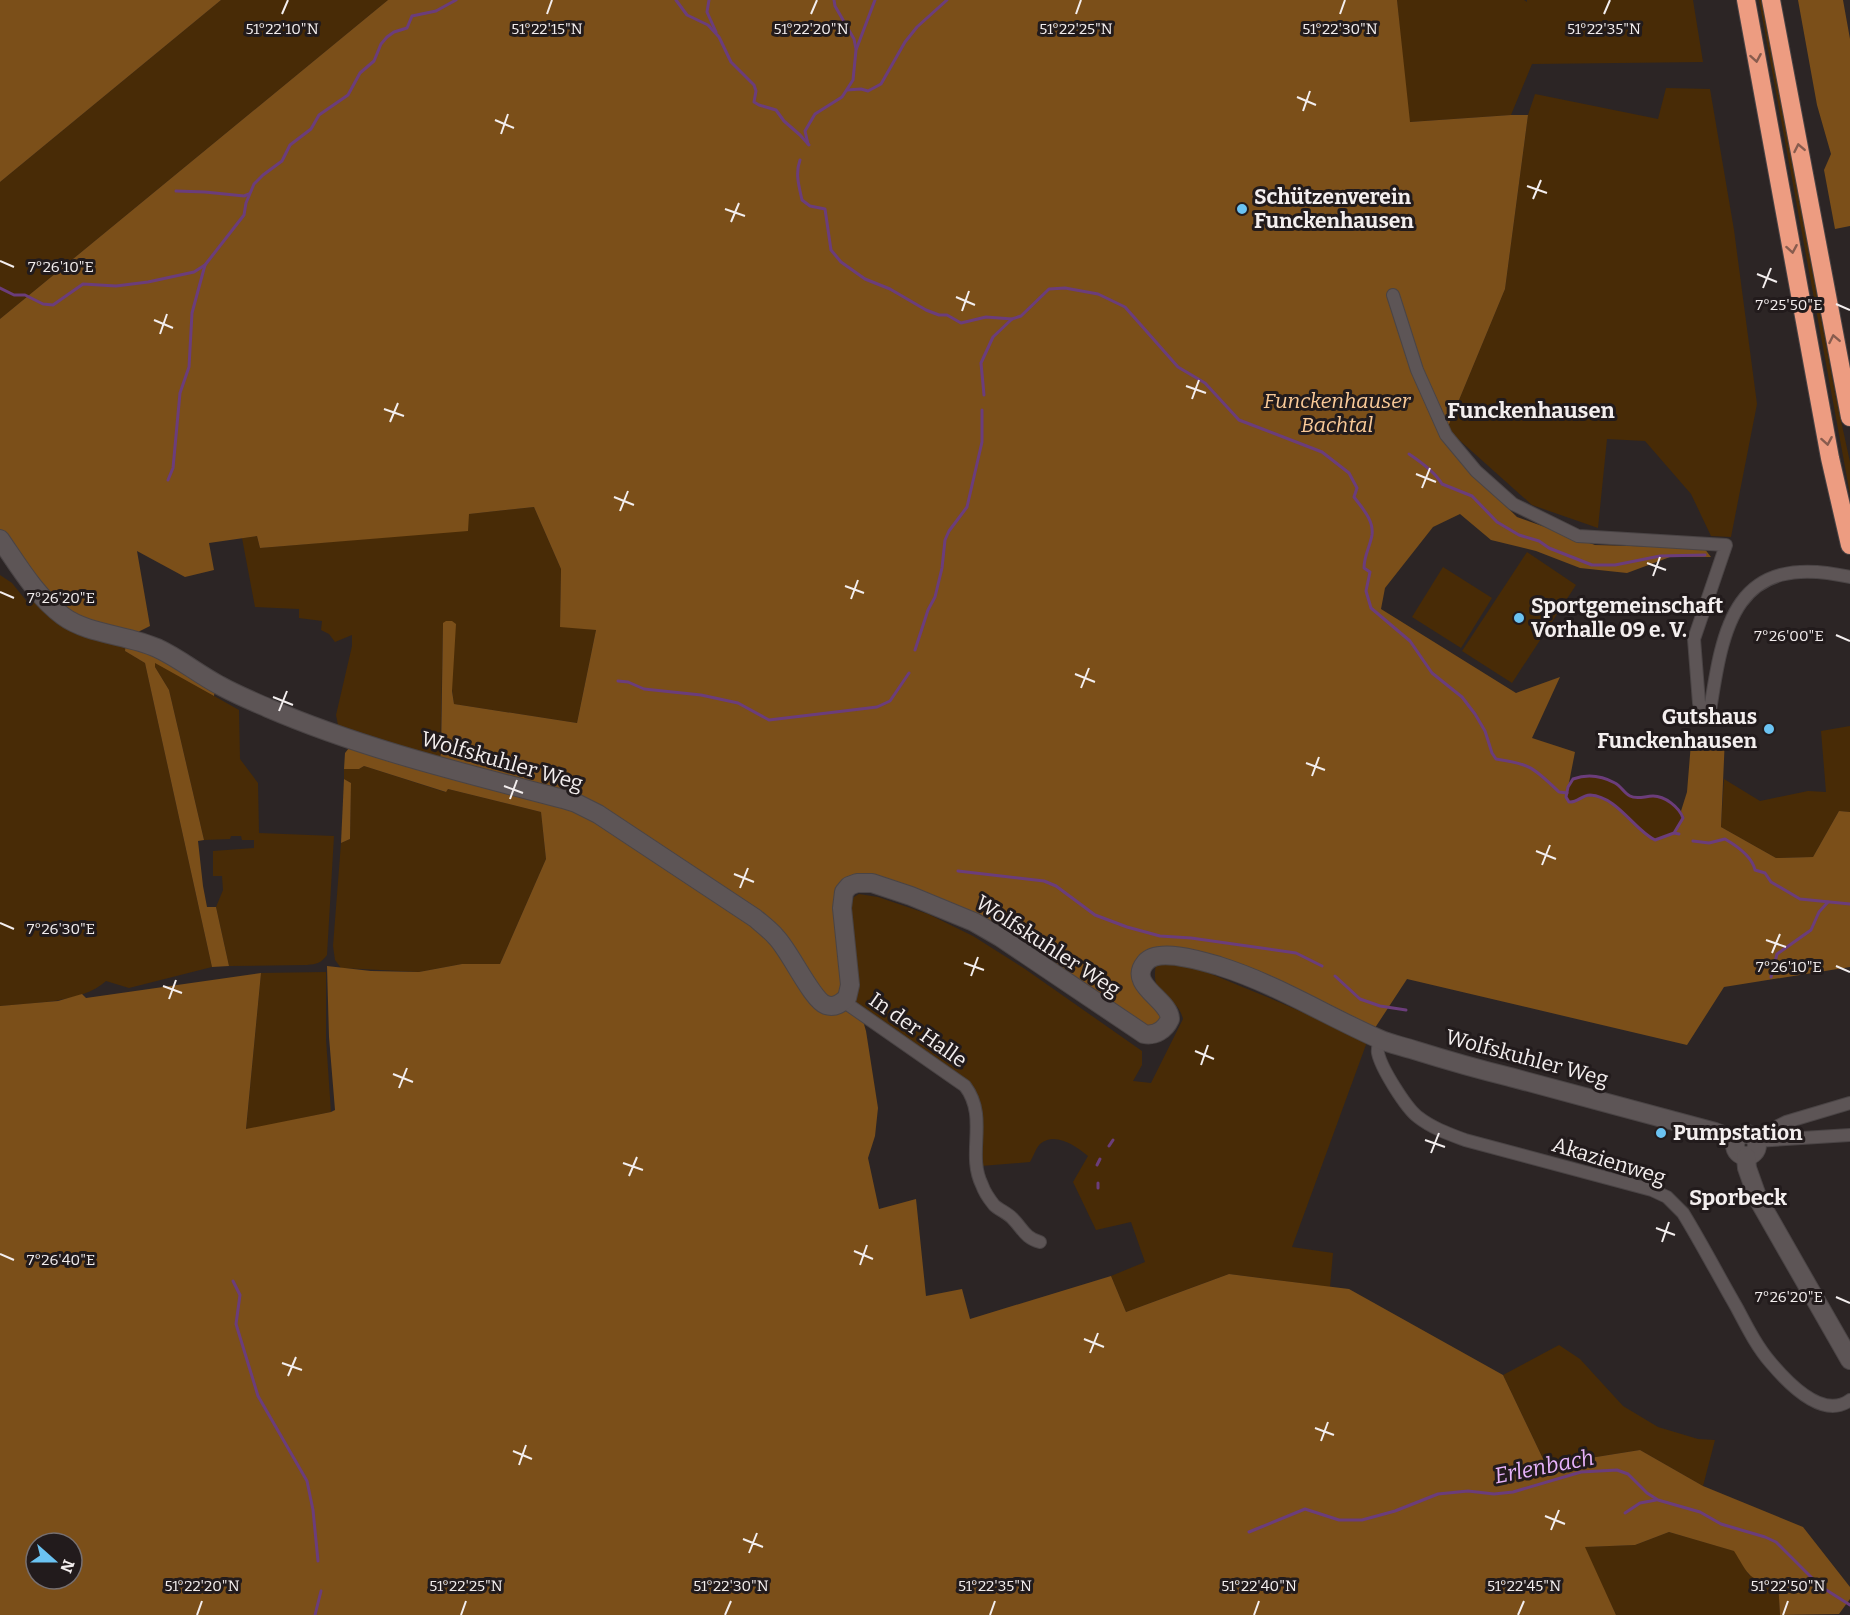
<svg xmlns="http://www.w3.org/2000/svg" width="1850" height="1615" font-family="Bitter,serif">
<rect width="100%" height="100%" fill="#2c2525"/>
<g fill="#482b06">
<polygon points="221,0 388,0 0,319 0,182"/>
<polygon points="1397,0 1524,0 1527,2 1527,0 1693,0 1703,62 1532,64 1511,115 1409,122"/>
<polygon points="1759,0 1762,0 1835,393 1850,462 1850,494"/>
<polygon points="1666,88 1710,89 1734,230 1757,404 1731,537 1711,536 1691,494 1645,441 1607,439 1598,528 1532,505 1447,429 1505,289 1528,115 1535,94 1658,119"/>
<polygon points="534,507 561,569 560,626 596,630 577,723 454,704 443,624 440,758 338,725 336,715 352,646 352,635 335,642 329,634 321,630 322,621 299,618 299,609 255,607 242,538 257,536 260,548 468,530 468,514"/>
<polygon points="1527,552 1576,585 1512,683 1462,651"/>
<polygon points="1443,567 1492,598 1461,648 1412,617"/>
<path d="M0,575l12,8 16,20 11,-2 87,41 -1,9 20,12 67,304 -83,21 -23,-7c-23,22 -76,22 -106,25z"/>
<path d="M154,662l85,48 1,49 18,24 1,50 75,3 -7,119c-6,8 -10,9 -20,10l-78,1 -13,-59 7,-17 -1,-14h-9v-25l41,-3v-8h-12l-1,-4h-10l-1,3 -26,1 -35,-150 -14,-23z"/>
<polygon points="1850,726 1850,812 1839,811 1813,857 1776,858 1721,827 1724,779 1760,801 1808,791 1826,792 1821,731"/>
<polygon points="364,766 445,792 448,789 541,812 546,859 500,964 462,964 419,972 341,968 335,960 333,946 341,843 350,839 351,783 344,779 344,769 359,769"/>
<path d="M1582,776c11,-1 26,2 35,9 5,3 9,9 15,11 9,4 18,-2 27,1 17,4 33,23 14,36 -5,3 -12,5 -18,7l-76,-41 -4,3h-6l-3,-5c2,-11 4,-17 16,-21z"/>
<path d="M859,894l19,3 50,17 45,22 52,33 117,82v14l-9,16 18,2 32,-64c-5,-25 -34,-18 -27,-54 29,-4 57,10 84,21 43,17 85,36 127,56l-75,205 41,6 -3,34 -101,-13 -103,38 -15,-36 34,-14 -14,-40 -35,8 -23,-48 15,-26c-12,-10 -33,-25 -48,-12 -4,4 -7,13 -10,18l-49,4 -7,-71 -119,-91c3,-12 3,-25 2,-37 -1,-20 -11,-53 -3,-70z"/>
<polygon points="326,972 326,1039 331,1112 246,1130 261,973"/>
<polygon points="1559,1345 1580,1359 1623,1406 1658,1427 1698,1439 1715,1440 1703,1486 1640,1450 1546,1465 1503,1375"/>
<polygon points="1669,1532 1735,1551 1749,1575 1778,1581 1780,1615 1616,1615 1584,1547 1635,1545"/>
</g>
<g fill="#7b4f19" fill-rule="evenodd">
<polygon points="0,0 221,0 0,182"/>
<path d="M388,0h1009l13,122 101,-7h17l-23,174 -58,140 16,35 54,53 78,28 109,3 7,9h-41l-43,16 -47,-5 -44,-17 -45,-11 -31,-26 -27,13 -48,61 -4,21 135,84 44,-16 -28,61 43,14 -9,46 3,4c9,1 13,-7 22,-6 27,2 42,33 64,44l19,-7 9,-15 -2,-7 6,-19 4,-49 34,-6 -4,90 55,31 37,-1 26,-46 11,1v155l-126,20 -37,58 -280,-66 -36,55 -46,-22 -155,-56 -28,11 25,42 -11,24 -207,-123 -100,-24 -2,112 14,16 5,17 12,77 -3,28 -7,22 11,51 37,-10 10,97 36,-7 8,30 141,-43 15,36 103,-38 120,15 154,86 43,90 94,-15 63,36 100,41 47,60v12l-11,15 -59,1 -2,-34c-29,3 -30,-8 -44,-30l-65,-19 -34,13 -50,2 31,68h-1616v-609l58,-5 24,-7 4,4 175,-25 -15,156 85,-17 4,-2 -6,-73 -2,-71 44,5 48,1 43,-8h38l46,-105 -5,-47 -93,-23 -2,3 -82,-26 -5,3h-15l1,-16 4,-5 88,23 4,-18 2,-130 3,-2h6l4,3 -4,67 2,13 123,19 19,-93 -36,-3 1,-58 -27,-62 -65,7 -1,17 -208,17 -3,-12 -48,7 5,27 -29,7 -48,-26 13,75 -22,11 -49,-13 -79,-85v-220zM36,1543h36v36h-36z"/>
<polygon points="1798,0 1843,0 1850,39 1850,226 1835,229 1824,170 1831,154 1817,105"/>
<polygon points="126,642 148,651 215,690 214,696 155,663 155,667 169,690 204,840 198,841 203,886 207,907 216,907 229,966 212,967 145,663 125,651"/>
<polygon points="344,779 351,783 350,839 341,843"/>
</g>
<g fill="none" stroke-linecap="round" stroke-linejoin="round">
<g stroke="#6b3d7b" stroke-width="3">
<polyline points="676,0 687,15 708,25 719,37 731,62 754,85 756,91 754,102 759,105 776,110 784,121 800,135 809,145"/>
<polyline points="709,0 707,12 716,32"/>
<polyline points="834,0 835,6 854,39 856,49"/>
<polyline points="847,90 861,89 868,91 881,84 905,42 917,27 947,0"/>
<polyline points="808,144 805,131 815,114 842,97 853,80 856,50 875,0"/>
<path d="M800,160c-5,14 -1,26 2,40l8,6 15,3 6,41 10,12 24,17 25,10 36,21 13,5h8l14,8 25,-6 26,2 9,-3 28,-27 16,-1 33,6 27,13 53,60 27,16 34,37 83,32 27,21 8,15 -3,9c8,11 20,23 18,38 -2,12 -8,20 -8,33l6,4 -4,19 5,17 39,33 22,32 30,24 13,17 10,17 7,22 4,6c35,5 38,9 63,33l8,1"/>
<polyline points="176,191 205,192 244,196 249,194"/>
<polyline points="0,288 14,295 25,295 43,304 53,305 83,284 116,286 148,282 194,272 205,265 244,215 246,203 254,184 263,175 282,161 290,145 311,129 319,115 348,95 360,73 374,61 381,44 387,37 394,32 407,28 412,16 436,11 456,0"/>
<polyline points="984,395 981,363 993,337 1012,319"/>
<path d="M1409,454c12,8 26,18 33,30l30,12 25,26 22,13 20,6 10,7 43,17h23l45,-9 45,-1"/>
<polyline points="168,480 173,468 180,393 189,367 192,313 205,265"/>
<polyline points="915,650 928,610 935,597 942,568 945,540 949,531 967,507 982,442 982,410"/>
<polyline points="618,681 628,682 644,689 701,695 738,703 769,720 877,707 890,701 909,673"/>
<path d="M1674,833l-19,7c-22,-11 -37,-43 -65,-45 -8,0 -13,8 -21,7l-3,-5 2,-10 5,-8c14,-5 29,-3 42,4 6,3 9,10 15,13 7,4 15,0 23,0 12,0 26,11 30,22l-9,15 5,1"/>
<path d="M1693,841l16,2 16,-4c12,7 27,17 30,31l10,3 6,9 29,17 50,5"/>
<polyline points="958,871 1044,881 1056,886 1095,915 1127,927 1160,936 1191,938 1296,953 1322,966"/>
<polyline points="1335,976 1360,999 1380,1006 1406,1010"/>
<polyline points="1771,977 1777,954 1811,930 1819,912 1828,902"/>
<polyline points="1109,1146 1113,1140"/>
<polyline points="1097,1165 1100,1159"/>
<polyline points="1098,1188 1098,1183"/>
<polyline points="233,1281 240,1295 236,1324 258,1396 307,1481 313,1510 318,1561"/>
<polyline points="1625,1513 1640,1503 1656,1500"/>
<polyline points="1249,1532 1305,1509 1339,1520 1362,1520 1395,1511 1438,1494 1468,1491 1494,1494 1513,1492 1581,1472 1617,1470 1628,1474 1647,1493 1658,1500 1700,1512 1721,1524 1765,1537 1776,1542 1820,1586 1850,1605"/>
<polyline points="315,1615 321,1591"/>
</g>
<g stroke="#4a4445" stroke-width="14">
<g id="street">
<polyline points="1393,295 1417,370 1446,435 1476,471 1513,504 1578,536 1726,545 1694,639 1699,703 1709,717"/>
<path d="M1709,717c14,-93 25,-166 141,-140"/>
<path d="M843,1001l122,85c24,32 1,67 17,99 2,6 8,15 12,20 5,5 14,8 19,14 10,10 12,19 27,23"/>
<path d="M1380,1039c-1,5 -3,10 -2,14 3,15 28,55 40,64 14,11 31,17 47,23l187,50 15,7 16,16c19,31 36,64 54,95 10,19 20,39 34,55 17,20 52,57 79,37"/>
<polyline points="1769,1139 1778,1126 1786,1122 1850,1103"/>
<polyline points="1756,1141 1850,1135"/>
</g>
</g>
<g stroke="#4a4445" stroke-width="20">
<g id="secondary">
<path d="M0,539c18,26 36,57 63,77 24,18 65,19 94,32 22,10 41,26 62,37 16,9 33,16 49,23 95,41 196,65 295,91l13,4 22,11 157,104c7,6 15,12 21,19 14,14 36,63 50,68 9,3 15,-2 21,-7l3,-13 -8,-77 2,-16 5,-6 8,-3h15l39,13 63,26 26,15 144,97c11,2 21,-4 26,-15 0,-19 -43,-34 -25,-56 12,-16 57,-2 74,3 57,18 106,49 160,73 11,5 23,7 35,11 32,10 63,19 96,27 68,18 137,37 205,55l21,8"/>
<circle cx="1746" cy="1145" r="11"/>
<polyline points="1746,1157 1747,1168 1758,1199 1850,1360"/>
</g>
</g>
<g stroke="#4a4445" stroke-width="20">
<g id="highway">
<polyline points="1746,0 1830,458 1850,545"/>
<polyline points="1771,0 1850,417"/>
</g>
</g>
<use href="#street" stroke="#5d5556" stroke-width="12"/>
<use href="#secondary" stroke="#5d5556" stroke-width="18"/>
<use href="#highway" stroke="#ed9c81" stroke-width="18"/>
</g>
<defs><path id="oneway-chevron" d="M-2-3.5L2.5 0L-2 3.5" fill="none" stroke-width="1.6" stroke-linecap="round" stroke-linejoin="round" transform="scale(1.5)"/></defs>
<g stroke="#885c4e">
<use href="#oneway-chevron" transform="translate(1756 58) rotate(80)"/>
<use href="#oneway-chevron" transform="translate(1799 148) rotate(-101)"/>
<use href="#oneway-chevron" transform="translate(1792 249) rotate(80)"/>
<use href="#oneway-chevron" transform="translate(1834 339) rotate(-101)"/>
<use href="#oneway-chevron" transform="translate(1827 441) rotate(80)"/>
</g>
<path fill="none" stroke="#f3eeee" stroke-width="2" d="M282,14l6,-14M547,14l5,-14M811,14l6,-14M1076,14l5,-14M1340,14l5,-14M1604,14l6,-14M1297,97l19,8M1303,111l7,-20M495,120l19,8M501,134l7,-20M1527,186l20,7M1533,199l8,-19M725,209l20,7M731,222l8,-19M0,261l14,6M1757,274l20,8M1763,288l8,-20M956,297l19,8M1836,304l14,6M962,311l7,-20M154,320l19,8M160,334l7,-20M1186,386l20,7M1192,399l7,-19M384,409l20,7M390,422l8,-19M1416,474l20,8M1422,488l8,-20M614,497l20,8M620,511l8,-20M1647,563l19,7M1653,576l7,-19M845,586l19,7M0,592l14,6M851,599l7,-19M1836,635l14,6M1075,674l20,8M1081,688l8,-20M273,697l20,8M279,711l8,-20M1306,763l19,7M1312,776l7,-19M504,786l19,7M510,799l7,-19M1536,851l20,8M1542,865l8,-20M734,874l20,8M740,888l8,-20M0,923l14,6M1766,940l20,7M1772,953l8,-19M964,963l20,7M1836,966l14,6M971,976l7,-19M163,986l19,7M169,999l7,-19M1195,1051l19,8M1201,1065l7,-20M393,1074l20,8M399,1088l8,-20M1425,1140l20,7M1431,1153l8,-20M623,1163l20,7M629,1176l8,-19M1656,1228l19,7M1662,1242l7,-20M854,1251l19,8M0,1254l14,6M860,1265l7,-20M1836,1297l14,6M1084,1339l20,8M1090,1353l8,-20M282,1363l20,7M288,1376l8,-19M1315,1428l19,7M1321,1441l7,-19M513,1451l19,8M519,1465l7,-20M1545,1516l20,8M1551,1530l8,-20M743,1539l20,8M749,1553l8,-20M197,1615l5,-14M461,1615l5,-14M725,1615l6,-14M990,1615l5,-14M1254,1615l5,-14M1518,1615l6,-14M1783,1615l5,-14"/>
<g fill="#6bc3f2" stroke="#221b1c" stroke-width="2">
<circle cx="1242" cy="209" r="6"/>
<circle cx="1519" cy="618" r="6"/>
<circle cx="1769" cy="729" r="6"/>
<circle cx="1661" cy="1133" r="6"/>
</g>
<g text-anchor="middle" stroke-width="6" stroke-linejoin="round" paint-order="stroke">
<g font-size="21" font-weight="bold" fill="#f3eeee" stroke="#221b1c" text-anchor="start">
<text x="1254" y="204">Schützenverein<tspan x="1254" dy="24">Funckenhausen</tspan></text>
<text x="1531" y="613">Sportgemeinschaft<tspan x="1531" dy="24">Vorhalle 09 e. V.</tspan></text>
<text x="1757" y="724" text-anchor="end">Gutshaus<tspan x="1757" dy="24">Funckenhausen</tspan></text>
<text x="1673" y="1140">Pumpstation</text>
</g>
<g font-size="21" font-style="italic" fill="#faca98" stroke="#221b1c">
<text x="1337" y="408">Funckenhauser<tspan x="1337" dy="24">Bachtal</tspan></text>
</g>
<g font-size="21" fill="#f3eeee" stroke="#221b1c">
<text transform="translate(502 761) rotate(16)" y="7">Wolfskuhler Weg</text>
<text transform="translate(1048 946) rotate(33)" y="7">Wolfskuhler Weg</text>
<text transform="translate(918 1030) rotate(35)" y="7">In der Halle</text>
<text transform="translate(1527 1058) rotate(15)" y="7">Wolfskuhler Weg</text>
<text transform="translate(1609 1161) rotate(17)" y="7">Akazienweg</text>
</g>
<g font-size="22" font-weight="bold" fill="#f3eeee" stroke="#221b1c">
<text x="1531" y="418">Funckenhausen</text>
<text x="1738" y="1205">Sporbeck</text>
</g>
<g font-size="22" font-style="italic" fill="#e7b3fb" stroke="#221b1c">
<text transform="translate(1544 1466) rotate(-11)" y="8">Erlenbach</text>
</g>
</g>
<g font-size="15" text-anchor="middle" fill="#f3eeee" stroke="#221b1c" stroke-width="6" stroke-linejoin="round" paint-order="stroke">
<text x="547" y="34">51°22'15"N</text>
<text x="282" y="34">51°22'10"N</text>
<text x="811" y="34">51°22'20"N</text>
<text x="1076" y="34">51°22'25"N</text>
<text x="1340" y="34">51°22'30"N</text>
<text x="1604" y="34">51°22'35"N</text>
<text x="61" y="272">7°26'10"E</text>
<text x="1789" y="310">7°25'50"E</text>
<text x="61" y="603">7°26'20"E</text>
<text x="1789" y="641">7°26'00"E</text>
<text x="61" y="934">7°26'30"E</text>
<text x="1789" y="972">7°26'10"E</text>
<text x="61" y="1265">7°26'40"E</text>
<text x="1789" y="1302">7°26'20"E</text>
<text x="202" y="1591">51°22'20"N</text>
<text x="466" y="1591">51°22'25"N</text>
<text x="731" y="1591">51°22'30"N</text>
<text x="995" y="1591">51°22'35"N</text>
<text x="1259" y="1591">51°22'40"N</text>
<text x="1524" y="1591">51°22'45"N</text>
<text x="1788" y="1591">51°22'50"N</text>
</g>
<g transform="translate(54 1561) rotate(111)"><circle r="28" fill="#221b1c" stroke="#766f70" stroke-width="1.5"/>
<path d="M0-4.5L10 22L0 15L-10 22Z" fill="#6bc3f2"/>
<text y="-9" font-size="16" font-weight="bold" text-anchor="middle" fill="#f3eeee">N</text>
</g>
</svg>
